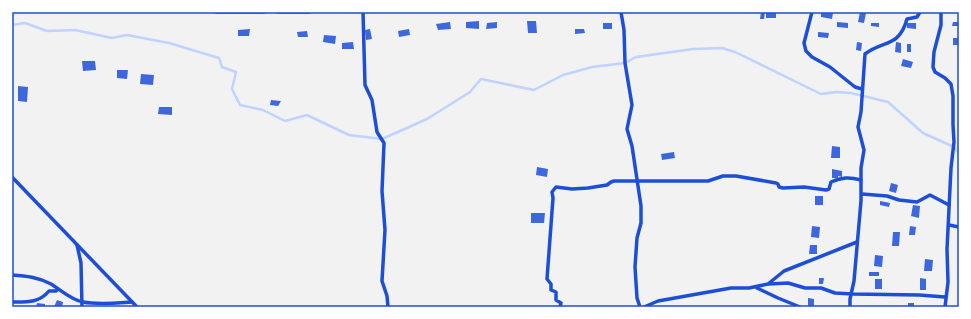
<svg xmlns="http://www.w3.org/2000/svg" width="971" height="319" font-family="'Fira Sans Condensed',sans-serif">
<rect width="100%" height="100%" fill="#f2f2f2"/>
<g fill="none" stroke-linecap="round" stroke-linejoin="round">
<polyline stroke="#bfd3fe" stroke-width="2.5" points="12,25 25,23 47,31 75,30 112,38 127,35 169,43 219,58 222,67 236,72 232,89 240,105 263,110 285,121 307,115 349,135 382,139 427,119 470,92 481,79 534,90 563,75 592,67 625,63 636,57 693,49 722,48 735,52 821,94 836,92 851,93 888,102 923,133 954,147 959,153"/>
</g>
<g fill="#3d67dc">
<polygon points="761,12 765,12 764,19 760,19"/>
<rect x="766" y="12" width="10" height="6"/>
<polygon points="821,12 833,13 832,19 821,17"/>
<polygon points="860,12 866,13 864,23 858,22"/>
<polygon points="479,21 479,29 466,28 466,22"/>
<polygon points="527,21 536,21 537,33 528,33"/>
<polygon points="450,22 451,29 438,30 436,24"/>
<polygon points="497,22 497,28 486,29 487,23"/>
<polygon points="837,22 848,23 848,28 837,27"/>
<polygon points="953,22 959,22 959,26 952,26"/>
<rect x="603" y="23" width="9" height="6"/>
<polygon points="871,23 879,23 879,27 871,26"/>
<polygon points="907,23 916,23 916,29 907,28"/>
<polygon points="250,29 249,36 238,36 238,30"/>
<polygon points="370,29 372,39 366,40 365,30"/>
<polygon points="409,29 410,35 399,37 398,31"/>
<polygon points="575,29 584,29 585,33 575,34"/>
<polygon points="307,31 308,37 298,37 297,32"/>
<polygon points="818,32 829,33 828,38 818,37"/>
<polygon points="324,35 336,36 335,44 323,42"/>
<rect x="953" y="38" width="6" height="7"/>
<polygon points="353,42 354,49 342,49 342,43"/>
<polygon points="857,42 862,43 861,51 856,50"/>
<polygon points="896,42 901,43 901,53 895,52"/>
<rect x="907" y="44" width="4" height="8"/>
<polygon points="903,59 913,62 911,68 901,66"/>
<polygon points="82,61 95,61 96,70 83,71"/>
<polygon points="117,70 128,70 127,79 117,78"/>
<polygon points="141,74 154,75 153,85 140,84"/>
<polygon points="18,86 28,87 27,102 18,101"/>
<polygon points="271,100 281,101 278,106 270,105"/>
<polygon points="159,107 172,107 172,115 158,114"/>
<polygon points="832,146 840,147 840,158 831,158"/>
<polygon points="674,152 675,158 662,160 661,154"/>
<polygon points="537,167 548,169 547,177 536,175"/>
<polygon points="832,169 842,171 842,177 838,176 838,178 832,178"/>
<polygon points="891,183 898,185 896,193 889,191"/>
<rect x="815" y="196" width="8" height="9"/>
<polygon points="880,201 890,203 889,207 880,205"/>
<polygon points="913,205 920,206 919,218 911,216"/>
<polygon points="531,213 545,213 544,223 531,223"/>
<polygon points="812,226 820,227 819,238 811,237"/>
<polygon points="910,226 916,227 915,235 909,235"/>
<polygon points="893,232 900,232 899,246 892,246"/>
<polygon points="810,245 817,245 817,254 809,254"/>
<polygon points="875,255 883,256 882,267 874,266"/>
<polygon points="925,259 933,260 932,271 924,271"/>
<rect x="869" y="272" width="10" height="4"/>
<polygon points="819,278 824,278 823,284 819,284"/>
<polygon points="920,278 926,279 926,290 920,290"/>
<rect x="875" y="279" width="7" height="10"/>
<polygon points="808,298 814,299 814,307 808,307"/>
<polygon points="57,300 63,302 62,307 54,307"/>
<polygon points="37,303 45,304 45,307 36,307"/>
<rect x="908" y="303" width="6" height="4"/>
</g>
<g fill="none" stroke-linecap="round" stroke-linejoin="round">
<g stroke="#1d4ed8" stroke-width="3.5">
<polyline points="216,12 264,12"/>
<polyline points="278,12 309,12"/>
<polyline points="363,12 365,85 372,100 377,132 384,143 382,191 385,230 382,281 387,296 388,307"/>
<polyline points="621,12 624,30 625,63 632,105 627,129 632,146 641,206 641,223 637,238 635,267 637,298 640,307"/>
<polyline points="812,12 804,43 806,51 812,57 830,67 855,87 862,89"/>
<polyline points="941,12 941,25 934,52 933,67 935,72 945,78 951,84 953,96 953,125 954,142 951,168 947,249 948,282 945,307"/>
<polyline points="12,177 137,307"/>
<polyline points="862,194 887,196 899,200 917,202 930,195 949,205"/>
<polyline points="949,225 959,227"/>
<polyline points="77,245 81,263 82,307"/>
<path d="M12,275c14,1 26,2 39,9 10,6 20,16 32,18 16,3 33,1 49,0"/>
<polyline points="769,284 788,283 805,288 821,288 835,293 852,294 919,295 945,297"/>
<polyline points="757,288 778,298 800,307"/>
<path d="M12,302c15,0 27,1 37,-11h7l2,-2"/>
<path d="M560,307l1,-4 -5,-3v-8l-5,-2v-6l-4,-5 6,-81 -1,-6 4,-5 16,2 16,-1 19,-3 4,-3 3,-1h94l15,-5h13l40,7 2,1 1,3 4,1 21,-1 22,3 3,-1 2,-7c11,-5 19,-5 30,-2"/>
<polyline points="644,307 658,301 731,288 749,288 768,284 784,271 857,242"/>
<path d="M850,307v-8l4,-18 7,-80v-33l3,-18 -6,-23 3,-15 4,-58c18,-14 34,-6 42,-35l10,-2 3,-5"/>
</g>
</g>
<rect width="971" height="319" fill="none" stroke="#ffffff" stroke-width="26"/>
<rect x="13" y="13" width="945" height="293" fill="none" stroke="#1d4ed8" stroke-width="1.5"/>
</svg>
